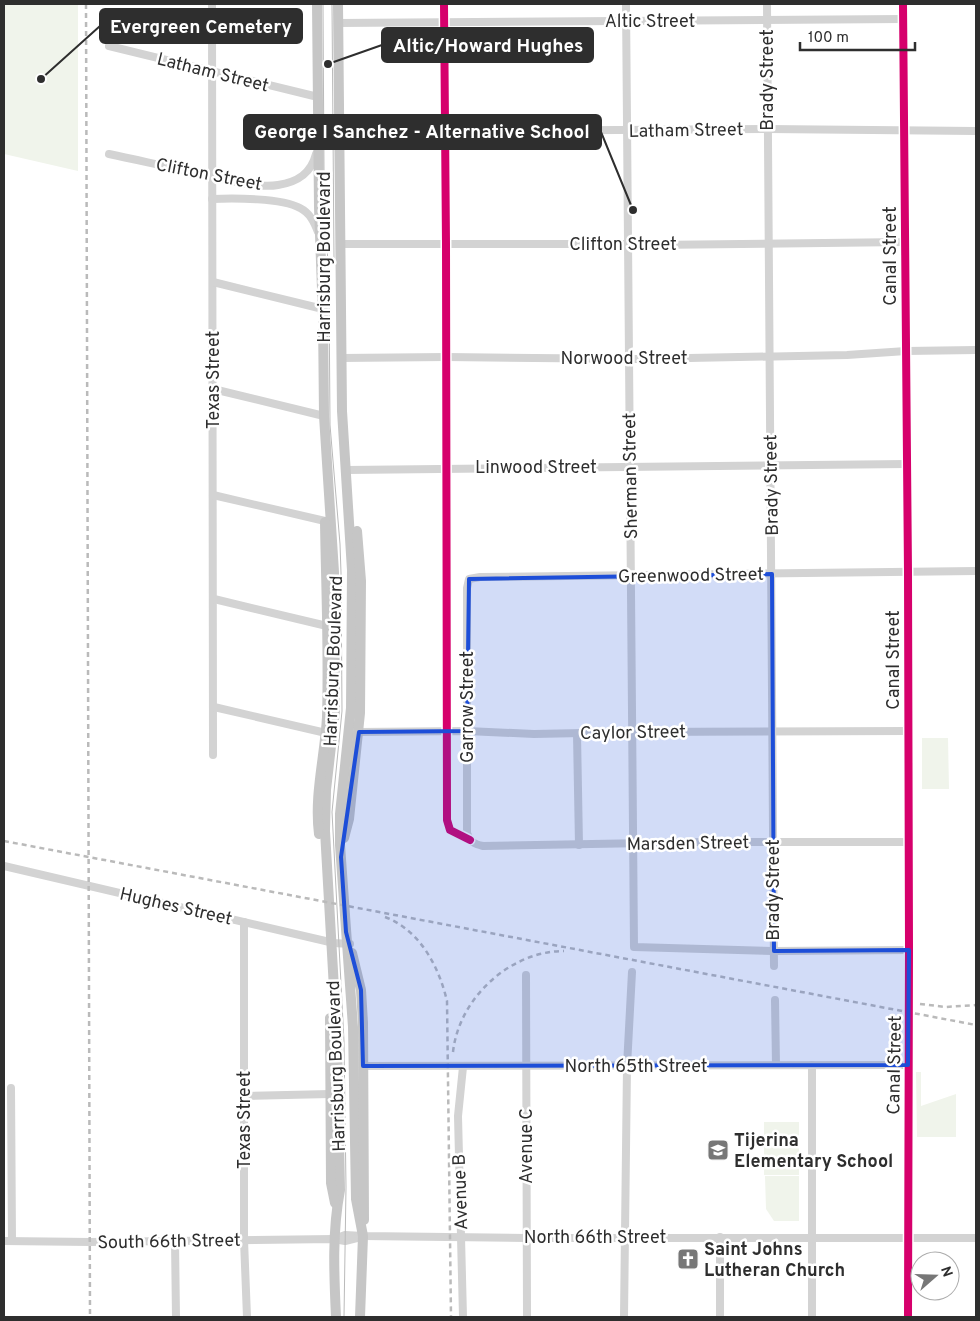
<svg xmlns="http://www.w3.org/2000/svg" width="980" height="1321" font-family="Overpass,sans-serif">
<rect width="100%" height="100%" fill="#fff"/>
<g fill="#f0f4eb">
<polygon points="4,4 78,4 78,171 4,154"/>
<polygon points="922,738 948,738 949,789 922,789"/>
<polygon points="916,1072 921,1072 921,1106 956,1094 956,1137 917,1137"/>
<rect x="764" y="1122" width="35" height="53"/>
<polygon points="765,1176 799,1176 799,1221 774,1221 766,1209"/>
</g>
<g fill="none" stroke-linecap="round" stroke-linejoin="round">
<g stroke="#d3d3d3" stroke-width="8">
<polyline points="212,4 213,755"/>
<polyline points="626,4 634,947 774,951 909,950"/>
<polyline points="767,4 774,966"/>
<polyline points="903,4 908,572 909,950 908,1317"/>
<polyline points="338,23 903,19"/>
<polyline points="109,46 318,97"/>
<polyline points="318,132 332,135 339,132 768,129 976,131"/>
<path d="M109,154c29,6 59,13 89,19 22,5 58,16 80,12 19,-3 33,-11 38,-31"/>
<path d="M212,199c22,-1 70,-1 88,9 10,5 14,14 18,24"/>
<polyline points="340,244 627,244 652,245 906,242"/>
<polyline points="213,282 323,309"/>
<polyline points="341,358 446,357 639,359 847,355 906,351 976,350"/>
<polyline points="213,389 324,416"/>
<polyline points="346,470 907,464"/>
<polyline points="213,495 325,521"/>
<polyline points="214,599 327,626"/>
<polyline points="214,707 326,733"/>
<polyline points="359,732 467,731 534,734 632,732 908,731"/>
<polyline points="577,734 579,845"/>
<path d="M908,842h-205l-220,4c-9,-2 -13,-4 -16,-13v-245l2,-9 11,-2 496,-6"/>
<polyline points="4,866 334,943 350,944"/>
<polyline points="244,922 244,1240 247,1317"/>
<polyline points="526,975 527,1317"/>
<polyline points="775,1000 776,1065"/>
<polyline points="812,1065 812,1317"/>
<polyline points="363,1066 908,1065"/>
<polyline points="11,1088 12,1241"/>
<polyline points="244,1096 330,1094"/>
<polyline points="720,1237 720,1317"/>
<polyline points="334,1239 345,1235 363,1236 527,1238 976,1238"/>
<polyline points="4,1241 90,1242 334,1239 345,1241 361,1237"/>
<polyline points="175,1241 176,1317"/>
<polyline points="463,1317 458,1116 463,1067"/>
<polyline points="624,1317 627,1066 632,972"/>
</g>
<g stroke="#c6c6c6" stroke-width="10">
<path d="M317,4l2,203 4,109 1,100 10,156 1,139 -9,79 -1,41 12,210 3,149c-8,42 -6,84 -4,127"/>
<polyline points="338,4 342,411 352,570 351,708 340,814 340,845 353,1027 356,1199 363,1236 360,1317"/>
<path d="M319,834c-5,-39 6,-78 8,-117 2,-65 -1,-130 -2,-195"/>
<polyline points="344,838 349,819 360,713 361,581 357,531"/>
<polyline points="352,953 361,990 363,1023 364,1220"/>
<polyline points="330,1018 331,1183 335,1203"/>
</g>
<g stroke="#bababa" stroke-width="1">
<polyline points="323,4 324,175 329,290 330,425 340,544 341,573 342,711 332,812 344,1041 346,1187 344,1317"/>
<polyline points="332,4 334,258"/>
</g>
<g stroke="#bababa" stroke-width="2.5" stroke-dasharray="5 4" stroke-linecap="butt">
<polyline points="86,4 90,1317"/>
<polyline points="4,841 976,1025"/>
<path d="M385,917c35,13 54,50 62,84l4,316"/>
<polyline points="920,1004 946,1007 976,1005"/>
<path d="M453,1052c6,-54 57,-101 111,-101"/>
</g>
<g stroke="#fff" stroke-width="11">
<g id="cycleway">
<polyline points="444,4 446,244 447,820 450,830 470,840"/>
<polyline points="903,4 908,572 909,950 908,1317"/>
</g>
</g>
<use href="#cycleway" stroke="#d6006c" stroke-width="8"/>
</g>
<path fill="#1d4ed8" fill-opacity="0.2" stroke="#1d4ed8" stroke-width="4" stroke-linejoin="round" d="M772,574l2,377 135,-1 -1,115 -545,1 -2,-76 -15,-58 -5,-75 18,-125 108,-1 2,-152z"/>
<defs>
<g id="school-square" transform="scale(1.125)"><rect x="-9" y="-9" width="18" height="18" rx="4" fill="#777" stroke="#fff"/><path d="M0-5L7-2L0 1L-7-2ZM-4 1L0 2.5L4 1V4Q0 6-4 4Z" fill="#fff"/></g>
<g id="church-square" transform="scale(1.125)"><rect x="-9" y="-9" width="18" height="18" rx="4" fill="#777" stroke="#fff"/><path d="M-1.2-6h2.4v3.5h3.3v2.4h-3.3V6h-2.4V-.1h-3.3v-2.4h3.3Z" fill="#fff"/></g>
</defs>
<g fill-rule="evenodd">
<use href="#school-square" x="718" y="1150"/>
<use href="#church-square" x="688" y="1259"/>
</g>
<g text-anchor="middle" stroke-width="5" stroke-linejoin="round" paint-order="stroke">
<g font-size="18" fill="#2e2e2e" stroke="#fff">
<text x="650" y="27">Altic Street</text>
<text transform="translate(213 72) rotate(14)" y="6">Latham Street</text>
<text transform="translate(767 80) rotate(-90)" y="6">Brady Street</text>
<text transform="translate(686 130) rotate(-1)" y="6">Latham Street</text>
<text transform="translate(209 174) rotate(11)" y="6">Clifton Street</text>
<text x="623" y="250">Clifton Street</text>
<text transform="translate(890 256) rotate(-90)" y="6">Canal Street</text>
<text transform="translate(324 257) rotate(-90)" y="6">Harrisburg Boulevard</text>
<text x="624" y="364">Norwood Street</text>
<text transform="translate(213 380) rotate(-90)" y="6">Texas Street</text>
<text x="536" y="473">Linwood Street</text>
<text transform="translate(630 476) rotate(-91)" y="6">Sherman Street</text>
<text transform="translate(771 485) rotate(-91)" y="6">Brady Street</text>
<text transform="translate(691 575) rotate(-1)" y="6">Greenwood Street</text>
<text transform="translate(893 660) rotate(-90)" y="6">Canal Street</text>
<text transform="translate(333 661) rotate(-88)" y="6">Harrisburg Boulevard</text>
<text transform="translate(467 707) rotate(-90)" y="6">Garrow Street</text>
<text transform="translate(633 732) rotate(-1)" y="6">Caylor Street</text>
<text transform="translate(688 843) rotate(-1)" y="6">Marsden Street</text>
<text transform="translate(773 890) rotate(-90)" y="6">Brady Street</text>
<text transform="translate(176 906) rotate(13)" y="6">Hughes Street</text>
<text transform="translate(894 1065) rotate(-89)" y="6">Canal Street</text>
<text transform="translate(336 1066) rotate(-92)" y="6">Harrisburg Boulevard</text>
<text x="636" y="1072">North 65th Street</text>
<text transform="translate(244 1120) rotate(-90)" y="6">Texas Street</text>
<text transform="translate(526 1146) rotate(-90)" y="6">Avenue C</text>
<text transform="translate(460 1192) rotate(-92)" y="6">Avenue B</text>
<text x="595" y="1243">North 66th Street</text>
<text transform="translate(169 1241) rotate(-1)" y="6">South 66th Street</text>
</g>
<g font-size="18" font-weight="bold" fill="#2e2e2e" stroke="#fff" text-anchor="start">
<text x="734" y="1146">Tijerina<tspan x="734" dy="21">Elementary School</tspan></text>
<text x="704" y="1255">Saint Johns<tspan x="704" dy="21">Lutheran Church</tspan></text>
</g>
</g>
<path fill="none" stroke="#2e2e2e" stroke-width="2" d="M41 79L100 26M328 64L382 45M633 210L601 132"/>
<g fill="#2e2e2e" stroke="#fff" stroke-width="2">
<circle cx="41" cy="79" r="5"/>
<circle cx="328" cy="64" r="5"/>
<circle cx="633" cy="210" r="5"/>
</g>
<g fill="#2e2e2e" stroke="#2e2e2e" stroke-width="2">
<rect x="100" y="9" width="202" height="34" rx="5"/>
<rect x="382" y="28" width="211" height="34" rx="5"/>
<rect x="244" y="115" width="357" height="34" rx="5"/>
</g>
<g font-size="19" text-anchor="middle" font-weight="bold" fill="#fff">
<text x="201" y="33">Evergreen Cemetery</text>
<text x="488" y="52">Altic/Howard Hughes</text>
<text x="422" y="138">George I Sanchez - Alternative School</text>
</g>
<rect width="980" height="1321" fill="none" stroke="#2e2e2e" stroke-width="10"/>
<g transform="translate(935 1276) rotate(70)"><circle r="24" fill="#ffffff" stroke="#ababab"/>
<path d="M0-4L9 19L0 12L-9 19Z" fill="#777777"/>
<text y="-8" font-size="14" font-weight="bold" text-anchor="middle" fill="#2e2e2e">N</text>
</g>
<path d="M800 42v8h115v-8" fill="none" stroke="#2e2e2e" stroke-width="2.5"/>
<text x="808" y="42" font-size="15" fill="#2e2e2e" stroke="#ffffff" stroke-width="4" paint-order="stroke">100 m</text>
</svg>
